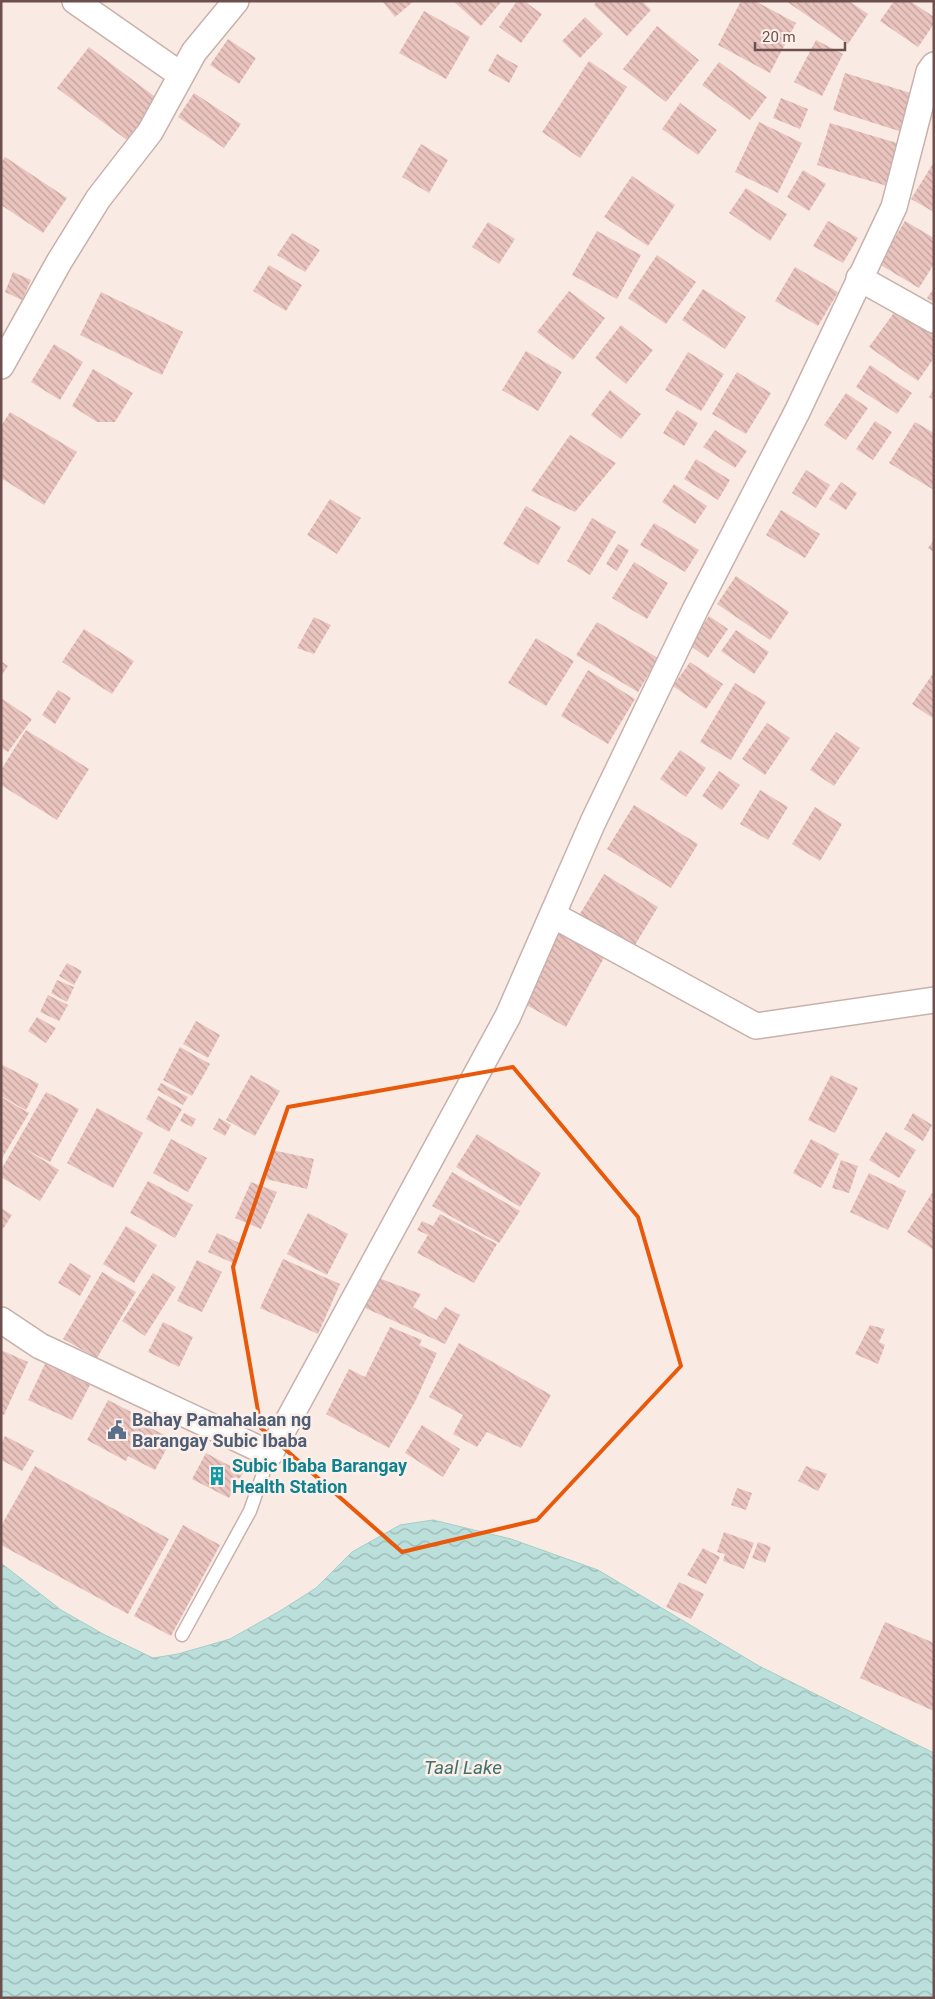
<svg xmlns="http://www.w3.org/2000/svg" width="935" height="1999" font-family="Roboto,sans-serif">
<defs>
<pattern id="water-waves" width="16" height="10" patternUnits="userSpaceOnUse" patternTransform="scale(1.25)"><rect width="16" height="10" fill="#bbdfdb"/><path d="M0 5q4-4 8 0t8 0" fill="none" stroke="#9cb7b4"/></pattern>
<pattern id="building-back-hatch" width="6" height="6" patternUnits="userSpaceOnUse" patternTransform="scale(1.25)"><rect width="6" height="6" fill="#eac4bf"/><path d="M-1 5l2 2M0 0l6 6M5-1l2 2" fill="none" stroke="#c2a29d"/></pattern>
</defs>
<rect width="100%" height="100%" fill="#f9ebe3"/>
<polygon fill="url(#water-waves)" stroke="#a2cfca" points="433,1520 511,1539 598,1570 759,1666 934,1753 934,1998 1,1998 1,1563 61,1610 103,1634 153,1658 178,1654 230,1639 280,1611 316,1588 352,1552 400,1525"/>
<g fill="url(#building-back-hatch)">
<polygon points="382,1 414,1 395,17"/>
<polygon points="453,1 502,1 481,26"/>
<polygon points="517,1 524,1 542,14 521,43 499,27"/>
<polygon points="597,1 642,1 651,10 627,36 594,5"/>
<polygon points="741,1 755,1 796,23 770,73 718,45"/>
<polygon points="786,1 849,1 868,14 848,44"/>
<polygon points="894,1 910,1 934,17 934,24 918,47 880,21"/>
<polygon points="424,11 470,37 446,79 399,53"/>
<polygon points="585,17 603,34 580,58 562,41"/>
<polygon points="657,26 699,60 666,102 623,69"/>
<polygon points="228,39 256,58 239,84 210,65"/>
<polygon points="816,40 843,54 822,96 794,82"/>
<polygon points="89,47 158,99 127,140 57,88"/>
<polygon points="497,54 518,66 509,83 488,71"/>
<polygon points="589,61 627,87 580,158 542,132"/>
<polygon points="719,62 767,97 750,120 702,85"/>
<polygon points="845,73 914,94 902,132 833,110"/>
<polygon points="194,93 241,124 224,148 178,117"/>
<polygon points="781,98 808,109 800,129 773,118"/>
<polygon points="680,103 717,130 698,155 662,129"/>
<polygon points="759,122 802,143 778,193 735,172"/>
<polygon points="830,123 900,144 887,186 817,165"/>
<polygon points="421,144 448,160 429,193 402,177"/>
<polygon points="5,157 67,198 43,233 1,205 1,163"/>
<polygon points="934,162 934,212 911,199"/>
<polygon points="803,170 826,184 809,211 787,197"/>
<polygon points="632,176 675,205 648,246 604,217"/>
<polygon points="746,188 787,214 770,241 729,213"/>
<polygon points="828,221 858,238 843,263 813,246"/>
<polygon points="905,221 934,238 934,264 919,288 879,264"/>
<polygon points="488,222 515,239 499,264 472,247"/>
<polygon points="597,231 641,255 617,299 572,275"/>
<polygon points="292,233 320,250 305,272 277,255"/>
<polygon points="657,255 696,282 666,324 628,298"/>
<polygon points="269,265 302,285 286,311 253,291"/>
<polygon points="795,267 838,292 818,326 775,301"/>
<polygon points="13,272 31,280 22,300 5,292"/>
<polygon points="934,288 934,302 927,298"/>
<polygon points="703,289 746,317 725,349 682,320"/>
<polygon points="569,291 605,318 573,360 537,332"/>
<polygon points="101,292 183,332 162,375 80,335"/>
<polygon points="901,303 934,325 934,358 918,381 869,347"/>
<polygon points="621,325 653,350 626,384 595,358"/>
<polygon points="54,344 83,362 60,400 31,382"/>
<polygon points="526,351 562,372 538,411 502,390"/>
<polygon points="688,352 724,374 701,411 665,390"/>
<polygon points="870,365 912,393 897,414 856,387"/>
<polygon points="93,369 133,393 115,422 97,422 72,406"/>
<polygon points="737,372 771,393 746,434 712,414"/>
<polygon points="934,389 934,400 929,397"/>
<polygon points="610,390 641,414 621,439 591,415"/>
<polygon points="846,393 868,408 846,440 824,425"/>
<polygon points="677,410 698,423 684,446 663,433"/>
<polygon points="10,412 77,452 44,505 1,478 1,426"/>
<polygon points="875,421 892,432 873,460 856,449"/>
<polygon points="915,422 934,433 934,490 889,463"/>
<polygon points="715,430 747,451 735,468 703,447"/>
<polygon points="570,435 616,463 575,512 531,491"/>
<polygon points="696,459 730,480 718,500 684,479"/>
<polygon points="806,470 830,485 816,508 792,493"/>
<polygon points="841,482 857,493 846,510 829,499"/>
<polygon points="674,484 707,506 695,524 662,502"/>
<polygon points="330,499 361,518 337,554 307,535"/>
<polygon points="526,506 561,527 538,565 503,544"/>
<polygon points="781,510 820,534 805,558 766,535"/>
<polygon points="592,518 616,532 590,575 567,561"/>
<polygon points="654,523 699,550 685,572 640,545"/>
<polygon points="934,540 934,552 928,548"/>
<polygon points="618,544 629,550 617,571 606,564"/>
<polygon points="634,562 668,583 647,619 612,598"/>
<polygon points="736,576 789,612 770,640 717,604"/>
<polygon points="709,616 728,629 708,658 689,645"/>
<polygon points="314,617 331,625 314,654 297,648"/>
<polygon points="597,622 658,658 638,692 576,655"/>
<polygon points="84,629 134,661 112,694 62,662"/>
<polygon points="736,630 769,652 754,674 721,651"/>
<polygon points="536,638 574,661 546,706 508,683"/>
<polygon points="1,661 8,666 1,676"/>
<polygon points="690,662 723,684 706,709 673,686"/>
<polygon points="588,670 635,699 608,744 561,716"/>
<polygon points="934,672 934,719 912,704"/>
<polygon points="735,683 766,702 731,760 700,742"/>
<polygon points="58,690 71,698 55,724 42,715"/>
<polygon points="1,698 32,719 8,752 1,748"/>
<polygon points="767,723 790,738 765,775 742,759"/>
<polygon points="26,730 89,769 57,820 1,785 1,770"/>
<polygon points="836,732 860,748 834,786 810,770"/>
<polygon points="680,750 706,768 686,797 660,779"/>
<polygon points="719,771 740,785 722,810 702,796"/>
<polygon points="760,790 788,807 768,840 740,824"/>
<polygon points="634,805 698,844 671,888 607,849"/>
<polygon points="815,807 842,824 820,861 792,844"/>
<polygon points="604,874 658,907 632,950 578,917"/>
<polygon points="560,932 605,956 566,1027 521,1002"/>
<polygon points="67,963 82,971 74,985 59,976"/>
<polygon points="57,980 74,987 67,1002 51,993"/>
<polygon points="48,995 68,1005 59,1021 40,1012"/>
<polygon points="37,1017 56,1028 46,1043 28,1031"/>
<polygon points="196,1021 220,1035 208,1058 183,1044"/>
<polygon points="180,1047 210,1064 192,1096 163,1080"/>
<polygon points="1,1064 39,1084 26,1110 1,1096"/>
<polygon points="251,1075 280,1091 255,1136 226,1120"/>
<polygon points="831,1075 858,1088 835,1133 808,1120"/>
<polygon points="161,1083 188,1097 183,1105 157,1090"/>
<polygon points="46,1092 79,1109 50,1162 25,1149 59,1170 40,1201 1,1177 1,1170"/>
<polygon points="158,1096 182,1109 169,1132 146,1119"/>
<polygon points="1,1097 29,1113 1,1160"/>
<polygon points="97,1108 143,1133 113,1188 67,1163"/>
<polygon points="184,1113 196,1119 192,1127 180,1121"/>
<polygon points="913,1113 932,1125 923,1141 904,1129"/>
<polygon points="219,1118 231,1125 225,1136 213,1129"/>
<polygon points="886,1132 916,1150 899,1178 869,1160"/>
<polygon points="477,1134 541,1173 520,1207 456,1167"/>
<polygon points="171,1139 207,1158 188,1192 153,1173"/>
<polygon points="811,1139 839,1154 821,1188 793,1173"/>
<polygon points="272,1150 314,1159 307,1189 266,1179"/>
<polygon points="841,1160 858,1166 849,1193 832,1188"/>
<polygon points="452,1172 520,1211 499,1243 432,1206"/>
<polygon points="869,1173 906,1191 888,1230 850,1212"/>
<polygon points="148,1181 193,1205 175,1238 130,1213"/>
<polygon points="251,1182 277,1192 261,1229 235,1218"/>
<polygon points="932,1193 934,1194 934,1250 907,1232"/>
<polygon points="1,1208 12,1215 1,1232"/>
<polygon points="308,1213 348,1234 327,1275 287,1254"/>
<polygon points="440,1214 497,1244 474,1283 417,1253 428,1235 417,1230 422,1221 433,1226"/>
<polygon points="126,1226 157,1245 134,1283 103,1264"/>
<polygon points="217,1233 242,1244 233,1263 208,1252"/>
<polygon points="283,1259 340,1284 318,1334 260,1308"/>
<polygon points="197,1260 222,1272 202,1312 177,1301"/>
<polygon points="70,1263 91,1276 80,1296 58,1283"/>
<polygon points="102,1272 136,1292 97,1358 63,1339"/>
<polygon points="153,1273 176,1287 145,1336 122,1321"/>
<polygon points="376,1277 421,1294 413,1307 436,1320 445,1307 460,1315 445,1344 363,1307"/>
<polygon points="163,1322 193,1337 179,1367 148,1352"/>
<polygon points="870,1325 885,1329 879,1342 885,1345 878,1364 855,1354"/>
<polygon points="390,1327 422,1340 419,1345 437,1353 416,1400 389,1448 326,1414 349,1369 365,1377"/>
<polygon points="459,1343 551,1395 521,1448 487,1432 477,1447 453,1434 463,1415 429,1397"/>
<polygon points="1,1350 28,1362 4,1415 1,1414"/>
<polygon points="45,1364 90,1385 72,1420 28,1400"/>
<polygon points="108,1400 147,1420 139,1435 145,1425 172,1439 155,1470 128,1456 126,1461 87,1440"/>
<polygon points="422,1425 460,1449 443,1477 405,1453"/>
<polygon points="5,1436 34,1451 22,1471 1,1460 1,1444"/>
<polygon points="206,1453 243,1473 229,1498 192,1479"/>
<polygon points="35,1466 169,1539 128,1614 1,1545 1,1526"/>
<polygon points="806,1466 827,1474 818,1491 798,1481"/>
<polygon points="737,1488 752,1493 746,1510 731,1505"/>
<polygon points="183,1525 220,1545 171,1636 134,1616"/>
<polygon points="724,1532 754,1543 744,1569 723,1561 725,1554 717,1552"/>
<polygon points="758,1542 771,1547 765,1563 752,1558"/>
<polygon points="703,1548 720,1557 706,1584 687,1575"/>
<polygon points="679,1582 704,1594 691,1619 666,1607"/>
<polygon points="885,1622 934,1643 934,1711 860,1678"/>
</g>
<g fill="none" stroke-linecap="round" stroke-linejoin="round">
<g stroke="#c8b1ac" stroke-width="15">
<polyline id="service" points="182,1635 250,1511 270,1454"/>
</g>
<g stroke="#c8b1ac" stroke-width="28">
<g id="minor">
<polyline points="75,1 181,75"/>
<polyline points="859,278 934,320"/>
<polyline points="1,366 59,262 98,199 150,132 194,52 236,1"/>
<polyline points="553,915 756,1026 934,1000"/>
<polyline points="1,1320 40,1346 270,1454 508,1016 593,822 695,610 797,412 894,207 929,72 934,65"/>
</g>
</g>
<use href="#service" stroke="#fff" stroke-width="12"/>
<use href="#minor" stroke="#fff" stroke-width="25"/>
</g>
<path fill="none" stroke="#e8590c" stroke-width="4" stroke-linejoin="round" d="M513,1067l125,150 43,149 -144,154 -135,32 -141,-124 -28,-161 55,-160z"/>
<defs>
<g id="civic-bare" transform="scale(1.5)"><path d="M-.6-6.5H3V-4.5H.6V-3L4-1V1h2V6H-6V1h2V-1L-.6-3ZM-1.2 2.5V6h2.4V2.5Z" fill="#5c6f8a" stroke="#fcefe9" stroke-width="2.5" paint-order="stroke"/></g>
<g id="building-bare" transform="scale(1.5)"><path d="M-4-6H4V6H1V3H-1V6H-4ZM-2.5-4.3h1.7v1.8h-1.7ZM.8-4.3h1.7v1.8H.8ZM-2.5-1h1.7V.8h-1.7ZM.8-1h1.7V.8H.8Z" fill="#0f9aa8" stroke="#fcefe9" stroke-width="2.5" paint-order="stroke"/></g>
</defs>
<g fill-rule="evenodd">
<use href="#civic-bare" x="117" y="1430"/>
<use href="#building-bare" x="217" y="1476"/>
</g>
<g text-anchor="middle" stroke-width="5" stroke-linejoin="round" paint-order="stroke">
<g font-size="18" font-weight="bold" fill="#4e5e75" stroke="#fcefe9" text-anchor="start">
<text x="132" y="1426">Bahay Pamahalaan ng<tspan x="132" dy="21">Barangay Subic Ibaba</tspan></text>
</g>
<g font-size="18" font-weight="bold" fill="#0d838f" stroke="#fcefe9" text-anchor="start">
<text x="232" y="1472">Subic Ibaba Barangay<tspan x="232" dy="21">Health Station</tspan></text>
</g>
<g font-size="19" font-style="italic" fill="#43716c" stroke="#fcefe9">
<text x="463" y="1774">Taal Lake</text>
</g>
</g>
<rect width="935" height="1999" fill="none" stroke="#6d504d" stroke-width="5"/>
<path d="M755 42v8h90v-8" fill="none" stroke="#6d504d" stroke-width="2.5"/>
<text x="762" y="42" font-size="15" fill="#6d504d" stroke="#fcefe9" stroke-width="4" paint-order="stroke">20 m</text>
</svg>
